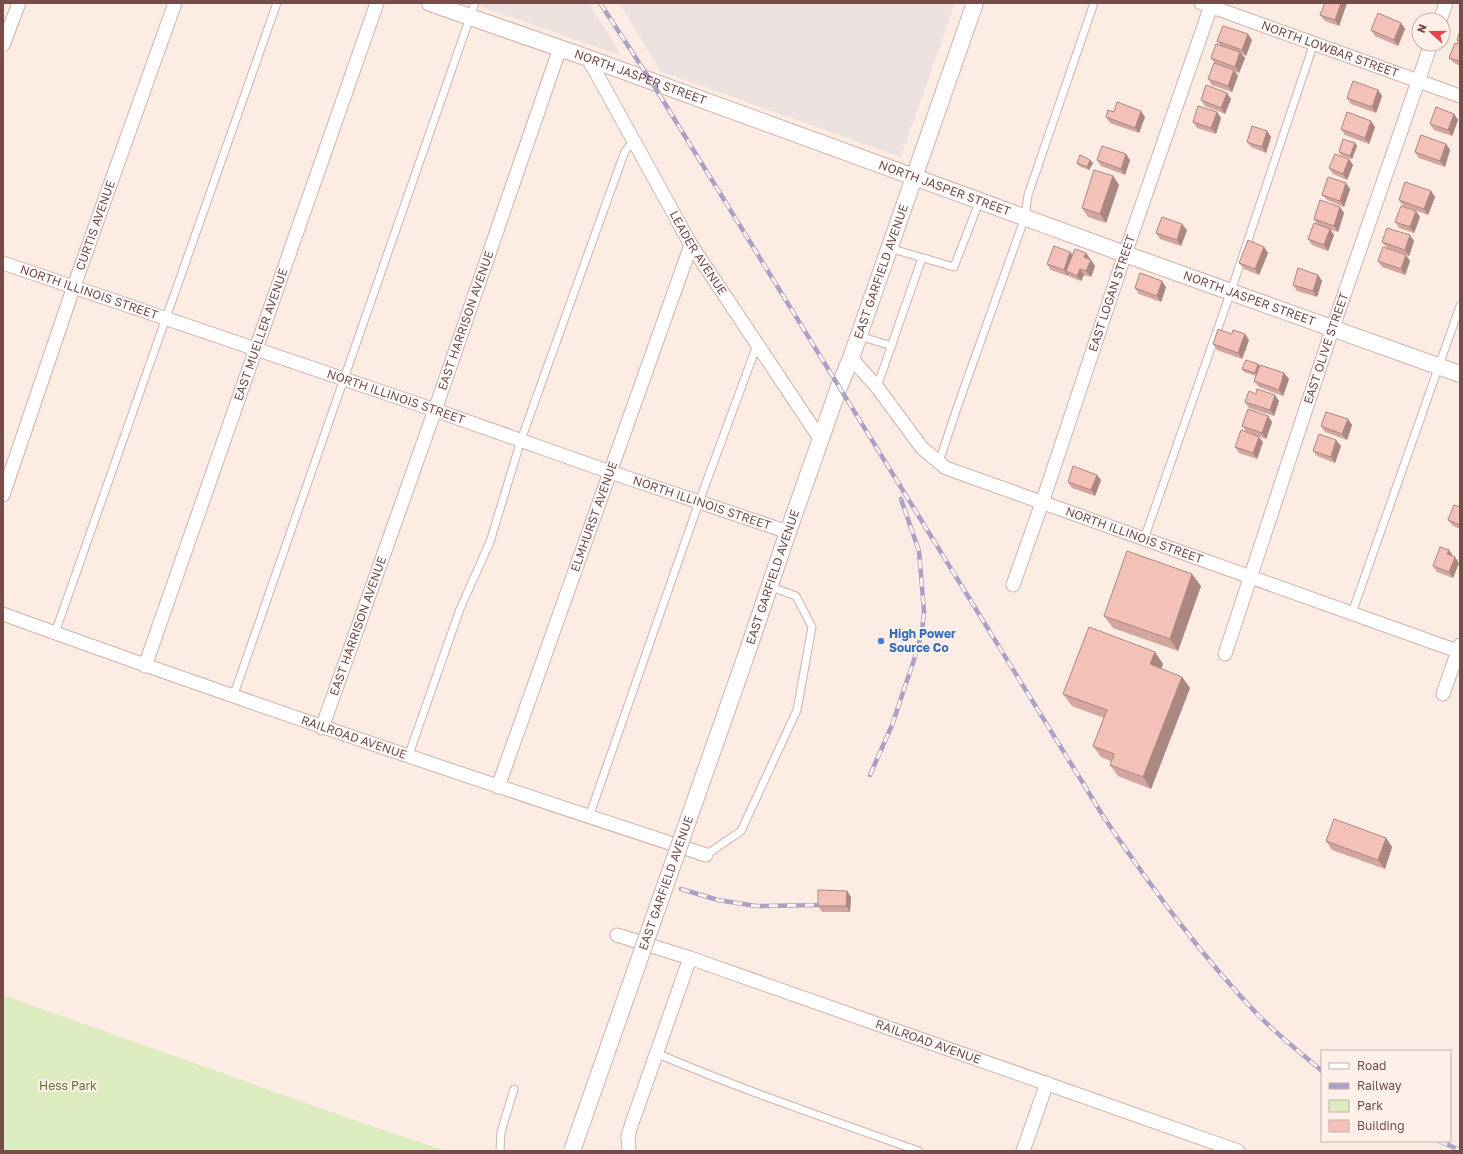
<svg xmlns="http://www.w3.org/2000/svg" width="1463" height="1154" font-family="'Golos Text',sans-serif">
<rect width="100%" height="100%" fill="#fdece3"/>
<g fill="#ece1de">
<polygon points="472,3 589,3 622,56"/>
<polygon points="619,3 955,3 901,157 660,71"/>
</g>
<polygon fill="#ddebc0" points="3,995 354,1120 446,1151 3,1151"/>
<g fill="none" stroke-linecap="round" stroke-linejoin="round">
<g stroke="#d1b2ac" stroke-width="9">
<g id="service">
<polyline points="889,248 954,267 980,200"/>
<polyline points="859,336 892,346"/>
<polyline points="877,387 922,258"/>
<polyline points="939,462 957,408 1025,217 1028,195 1094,3"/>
<polyline points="1144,539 1231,291 1314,43"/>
<polyline points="1352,613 1460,306"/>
<polyline points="55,633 277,3"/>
<polyline points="233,697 475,3"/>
<polyline points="408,757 460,609 490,542 521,440 625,151 634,141"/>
<polyline points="589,817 699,502 757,345"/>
<polyline points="706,855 741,831 797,710 812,627 796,596 769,586"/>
<path d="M656,1053c86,37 175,67 263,98"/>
<polyline points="500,1151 501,1132 514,1089"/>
</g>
</g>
<g stroke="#d1b2ac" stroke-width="15">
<g id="minor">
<path id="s1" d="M1201,3l259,93"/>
<polyline points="1440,20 1446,3"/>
<polyline points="3,45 19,3"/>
<path id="s2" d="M588,58l103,187 130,195"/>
<path id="s3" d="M3,263l432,147 175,62 178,60"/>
<path id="s4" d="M851,358l26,29 45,61 24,20 514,184"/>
<path id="s5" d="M3,495l71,-209 101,-283"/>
<path id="s6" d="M1013,585l29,-82 83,-249 87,-251"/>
<path id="s7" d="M3,614c233,85 468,164 703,241"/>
<path id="s8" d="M1225,654l108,-327 98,-283"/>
<path id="s9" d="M145,666l232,-663"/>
<polyline points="1443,694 1460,645"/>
<path id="s10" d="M322,728l113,-318 125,-362"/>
<path id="s11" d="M498,787l193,-542"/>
<path id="s12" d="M617,935l73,23 548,193"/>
<polyline points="629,1151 628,1136 632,1123 690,958"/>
<polyline points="1023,1151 1047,1083"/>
</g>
</g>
<g stroke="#d1b2ac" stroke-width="18">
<g id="tertiary">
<path id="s13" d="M430,3l158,55 537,196 335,120"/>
<path id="s14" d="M748,650l40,-118 51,-145 12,-29 124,-355"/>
</g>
</g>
<use href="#service" stroke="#fff" stroke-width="7"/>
<use href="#minor" stroke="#fff" stroke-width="13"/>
<use href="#tertiary" stroke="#fff" stroke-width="16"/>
<g stroke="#aba1c7" stroke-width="4.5">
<g id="rail">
<path d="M600,3l51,78 454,738c47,69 97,138 155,198 19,19 41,36 62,54"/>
<polyline points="870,775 892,725 915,657 922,632 924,611 919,551 901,499"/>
<polyline points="681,889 718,900 756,906 822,905"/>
<polyline points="1439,1141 1460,1150"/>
</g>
</g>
<use href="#rail" stroke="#fff1ea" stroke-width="3" stroke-dasharray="9" stroke-linecap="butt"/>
<g stroke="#d1b2ac" stroke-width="18" stroke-linecap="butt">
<g id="tertiary-bridge">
<path id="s15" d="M572,1151l176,-501"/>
</g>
</g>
<use href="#tertiary-bridge" stroke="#fff" stroke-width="16"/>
</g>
<g fill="#d2a69f">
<polygon points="1325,3 1347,3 1339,26 1325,21 1320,15"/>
<polygon points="1401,23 1405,29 1398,46 1375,36 1371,30"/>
<polygon points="1460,31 1460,66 1454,63 1449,58 1459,44 1457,40"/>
<polygon points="1252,40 1246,56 1242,54 1245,58 1239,73 1234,71 1238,76 1232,92 1212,85 1208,79 1215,64 1211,58 1220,45 1217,41"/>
<polygon points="1378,90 1382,96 1376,113 1351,104 1347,98"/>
<polygon points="1231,99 1225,114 1205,106 1201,100"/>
<polygon points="1114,112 1145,117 1139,133 1110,123 1106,117"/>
<polygon points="1454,114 1458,120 1452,136 1434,130 1430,124"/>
<polygon points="1221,118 1216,134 1197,128 1193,122"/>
<polygon points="1375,127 1369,144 1345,135 1341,129"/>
<polygon points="1267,131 1271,137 1266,153 1251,147 1247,142"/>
<polygon points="1355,143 1357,146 1352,159 1341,155 1339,152"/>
<polygon points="1446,144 1450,150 1445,167 1419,158 1415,152"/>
<polygon points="1349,159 1353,165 1347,180 1333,174 1329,168"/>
<polygon points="1090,160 1093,163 1089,170 1079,166 1077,163"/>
<polygon points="1097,160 1130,160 1125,175 1101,166"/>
<polygon points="1113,176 1119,185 1106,223 1088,217 1082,208"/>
<polygon points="1350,189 1344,207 1327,200 1322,195"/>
<polygon points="1431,191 1435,197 1428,215 1403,206 1399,200"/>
<polygon points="1340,207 1344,213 1338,232 1330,230 1334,235 1328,251 1312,245 1308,239 1317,225 1314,219"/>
<polygon points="1420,217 1414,233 1399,228 1395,222"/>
<polygon points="1187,230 1181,246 1160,239 1156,233"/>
<polygon points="1414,241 1409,256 1387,248 1382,242"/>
<polygon points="1264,247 1268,253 1259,275 1244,269 1239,263"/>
<polygon points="1070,252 1073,255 1086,253 1095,266 1091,277 1084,275 1081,281 1070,277 1069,275 1068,276 1051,270 1047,264"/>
<polygon points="1406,255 1410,261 1405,275 1382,267 1378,261"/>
<polygon points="1318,275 1322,281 1317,297 1297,291 1293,285"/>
<polygon points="1166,287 1161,302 1139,294 1135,288"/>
<polygon points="1249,340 1242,359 1217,350 1213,344"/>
<polygon points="1259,366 1284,373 1289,379 1283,396 1259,387 1254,381 1256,376 1244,372 1242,369"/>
<polygon points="1279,401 1274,416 1249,408 1245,402"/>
<polygon points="1268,416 1272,422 1266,439 1246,432 1242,426"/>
<polygon points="1348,419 1352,425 1347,440 1325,432 1321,426"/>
<polygon points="1263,442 1257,459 1239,453 1235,447"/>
<polygon points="1341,446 1335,463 1317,456 1313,451"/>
<polygon points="1097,475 1101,480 1095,496 1072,488 1068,482"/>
<polygon points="1460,507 1460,529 1453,526 1448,520"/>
<polygon points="1452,556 1459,563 1453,578 1437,572 1433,566"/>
<polygon points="1201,586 1178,651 1113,628 1104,616"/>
<polygon points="1155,652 1163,664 1161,669 1182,677 1190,688 1151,789 1118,776 1110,765 1111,761 1101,757 1093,746 1104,718 1072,706 1063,694"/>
<polygon points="1386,838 1392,847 1385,869 1332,850 1326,841"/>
<polygon points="847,891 851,897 850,912 822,912 818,906"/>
</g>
<g fill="#ab8782">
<polygon points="1341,3 1347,3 1339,26 1335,20"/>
<polygon points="1401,23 1405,29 1398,46 1394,40"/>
<polygon points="1248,34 1252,40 1246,56 1242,50"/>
<polygon points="1240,52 1245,58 1239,73 1235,67"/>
<polygon points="1234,70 1238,76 1232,92 1228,86"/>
<polygon points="1378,90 1382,96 1376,113 1372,107"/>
<polygon points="1227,93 1231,99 1225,114 1221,108"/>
<polygon points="1141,111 1145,117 1139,133 1135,128"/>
<polygon points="1217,112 1221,118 1216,134 1211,128"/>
<polygon points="1454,114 1458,120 1452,136 1448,130"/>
<polygon points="1371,121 1375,127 1369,144 1365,138"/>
<polygon points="1267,131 1271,137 1266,153 1262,147"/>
<polygon points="1355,143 1357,146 1352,159 1350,156"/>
<polygon points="1446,144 1450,150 1445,167 1440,161"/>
<polygon points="1126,154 1130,160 1125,175 1121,169"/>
<polygon points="1349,159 1353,165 1347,180 1343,174"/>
<polygon points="1090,160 1093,163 1089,170 1087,167"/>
<polygon points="1113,176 1119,185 1106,223 1100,214"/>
<polygon points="1346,183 1350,189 1344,207 1340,201"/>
<polygon points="1431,191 1435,197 1428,215 1424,209"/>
<polygon points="1340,207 1344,213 1338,232 1334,226"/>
<polygon points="1416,211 1420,217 1414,233 1410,227"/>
<polygon points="1182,224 1187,230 1181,246 1177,240"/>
<polygon points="1330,229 1334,235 1328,251 1324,245"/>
<polygon points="1410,235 1414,241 1409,256 1405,250"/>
<polygon points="1264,247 1268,253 1259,275 1255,269"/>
<polygon points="1070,252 1075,258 1066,271 1069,275 1068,276 1064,270"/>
<polygon points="1086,253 1090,259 1084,257"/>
<polygon points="1406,255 1410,261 1405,275 1401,269"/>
<polygon points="1091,260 1095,266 1091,277 1086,271"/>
<polygon points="1080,269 1084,275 1081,281 1077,276"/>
<polygon points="1318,275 1322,281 1317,297 1313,291"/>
<polygon points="1162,281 1166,287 1161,302 1157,296"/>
<polygon points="1245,334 1249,340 1242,359 1238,353"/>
<polygon points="1258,364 1260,367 1257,376 1255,373"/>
<polygon points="1284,373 1289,379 1283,396 1279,390"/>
<polygon points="1275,395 1279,401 1274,416 1270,410"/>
<polygon points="1268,416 1272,422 1266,439 1262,433"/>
<polygon points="1348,419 1352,425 1347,440 1342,434"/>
<polygon points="1259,437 1263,442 1257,459 1253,453"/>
<polygon points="1336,440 1341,446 1335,463 1331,457"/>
<polygon points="1097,475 1101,480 1095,496 1091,490"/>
<polygon points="1449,550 1453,556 1447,554"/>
<polygon points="1455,557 1459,563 1453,578 1449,572"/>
<polygon points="1192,574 1201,586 1178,651 1170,639"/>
<polygon points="1155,652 1163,664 1158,676 1150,664"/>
<polygon points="1182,677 1190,688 1151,789 1143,777"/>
<polygon points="1386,838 1392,847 1385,869 1378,860"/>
<polygon points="847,891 851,897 850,912 846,906"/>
</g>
<g fill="#f4c1b9" stroke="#ab8782">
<polygon points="1325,3 1341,3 1335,20 1320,15"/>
<polygon points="1378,13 1401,23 1394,40 1371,30"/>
<polygon points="1223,26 1248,34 1242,50 1217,41"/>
<polygon points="1460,31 1460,42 1457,40"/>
<polygon points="1455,43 1460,44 1460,61 1449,58"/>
<polygon points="1216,44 1240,52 1235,67 1211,58"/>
<polygon points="1214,63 1234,70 1228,86 1208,79"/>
<polygon points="1353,81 1378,90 1372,107 1347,98"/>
<polygon points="1206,85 1227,93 1221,108 1201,100"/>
<polygon points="1117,102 1141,111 1135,128 1106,117 1108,110 1114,112"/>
<polygon points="1198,106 1217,112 1211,128 1193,122"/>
<polygon points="1436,107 1454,114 1448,130 1430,124"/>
<polygon points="1347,112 1371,121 1365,138 1341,129"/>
<polygon points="1252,126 1267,131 1262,147 1247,142"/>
<polygon points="1421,135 1446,144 1440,161 1415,152"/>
<polygon points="1343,139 1355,143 1350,156 1339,152"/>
<polygon points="1102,146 1126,154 1121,169 1097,160"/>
<polygon points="1335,154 1349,159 1343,174 1329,168"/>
<polygon points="1080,155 1090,160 1087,167 1077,163"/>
<polygon points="1094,170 1113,176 1100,214 1082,208"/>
<polygon points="1328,177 1346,183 1340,201 1322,195"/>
<polygon points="1405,182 1431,191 1424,209 1399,200"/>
<polygon points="1320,200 1340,207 1334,226 1314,219"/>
<polygon points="1401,206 1416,211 1410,227 1395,222"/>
<polygon points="1162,217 1182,224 1177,240 1156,233"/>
<polygon points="1314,223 1330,229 1324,245 1308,239"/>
<polygon points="1387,228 1410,235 1405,250 1382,242"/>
<polygon points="1248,240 1264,247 1255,269 1239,263"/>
<polygon points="1054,246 1070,252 1064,270 1047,264"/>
<polygon points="1383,247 1406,255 1401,269 1378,261"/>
<polygon points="1075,249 1086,253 1084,257 1091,260 1086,271 1080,269 1077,276 1066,271"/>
<polygon points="1298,268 1318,275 1313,291 1293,285"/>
<polygon points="1140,273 1162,281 1157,296 1135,288"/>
<polygon points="1218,329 1232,334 1233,330 1245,334 1238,353 1213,344"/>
<polygon points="1246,360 1258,364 1255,373 1242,369"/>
<polygon points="1260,365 1284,373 1279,390 1254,381"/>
<polygon points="1257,389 1275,395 1270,410 1245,402 1249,391 1256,394"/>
<polygon points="1248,409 1268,416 1262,433 1242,426"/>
<polygon points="1326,412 1348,419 1342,434 1321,426"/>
<polygon points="1241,430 1259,437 1253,453 1235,447"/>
<polygon points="1319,434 1336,440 1331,457 1313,451"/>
<polygon points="1073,466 1097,475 1091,490 1068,482"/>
<polygon points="1454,505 1460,507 1460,525 1448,520"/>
<polygon points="1440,547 1449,550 1447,554 1455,557 1449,572 1433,566"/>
<polygon points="1127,551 1192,574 1170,639 1104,616"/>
<polygon points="1089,627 1155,652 1150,664 1182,677 1143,777 1110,765 1114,754 1093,746 1107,710 1063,694"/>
<polygon points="1334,819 1386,838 1378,860 1326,841"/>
<polygon points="818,890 847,891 846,906 818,906"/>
</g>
<circle fill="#3f7fe0" stroke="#fff1ea" stroke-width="1.5" cx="881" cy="641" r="4"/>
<g text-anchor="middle" stroke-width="4" stroke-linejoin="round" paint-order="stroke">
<g font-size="12" fill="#764c48" stroke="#fff1ea">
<text dy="4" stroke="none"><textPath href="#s1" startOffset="137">NORTH LOWBAR STREET</textPath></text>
<text dy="4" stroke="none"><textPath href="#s13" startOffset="223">NORTH JASPER STREET</textPath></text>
<text dy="4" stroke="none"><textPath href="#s13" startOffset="547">NORTH JASPER STREET</textPath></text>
<text dy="4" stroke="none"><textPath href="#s5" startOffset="285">CURTIS AVENUE</textPath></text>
<text dy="4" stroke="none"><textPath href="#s2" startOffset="224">LEADER AVENUE</textPath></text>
<text dy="4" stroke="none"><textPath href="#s14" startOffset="401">EAST GARFIELD AVENUE</textPath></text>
<text dy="4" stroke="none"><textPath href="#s3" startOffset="91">NORTH ILLINOIS STREET</textPath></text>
<text dy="4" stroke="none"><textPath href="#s6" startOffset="308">EAST LOGAN STREET</textPath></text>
<text dy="4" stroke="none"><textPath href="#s13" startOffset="871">NORTH JASPER STREET</textPath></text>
<text dy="4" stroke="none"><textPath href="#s10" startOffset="432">EAST HARRISON AVENUE</textPath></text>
<text dy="4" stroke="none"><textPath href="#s9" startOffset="351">EAST MUELLER AVENUE</textPath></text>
<text dy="4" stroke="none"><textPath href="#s8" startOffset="322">EAST OLIVE STREET</textPath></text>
<text dy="4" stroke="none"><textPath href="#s3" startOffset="415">NORTH ILLINOIS STREET</textPath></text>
<text dy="4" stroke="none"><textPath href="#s3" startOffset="739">NORTH ILLINOIS STREET</textPath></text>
<text dy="4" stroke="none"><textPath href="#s11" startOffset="287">ELMHURST AVENUE</textPath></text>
<text dy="4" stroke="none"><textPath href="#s4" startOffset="346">NORTH ILLINOIS STREET</textPath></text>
<text dy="4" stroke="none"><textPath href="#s14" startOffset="77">EAST GARFIELD AVENUE</textPath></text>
<text dy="4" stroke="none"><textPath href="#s10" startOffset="108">EAST HARRISON AVENUE</textPath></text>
<text dy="4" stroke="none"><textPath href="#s7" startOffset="372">RAILROAD AVENUE</textPath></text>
<text dy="4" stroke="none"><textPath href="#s15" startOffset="284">EAST GARFIELD AVENUE</textPath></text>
<text dy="4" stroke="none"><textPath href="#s12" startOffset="329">RAILROAD AVENUE</textPath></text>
</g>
<g font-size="12" font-weight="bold" fill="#366cbe" stroke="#fff1ea" text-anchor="start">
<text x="889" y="638">High Power<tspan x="889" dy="14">Source Co</tspan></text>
</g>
<g font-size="12" fill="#5e763c" stroke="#fff1ea">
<text x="68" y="1090">Hess Park</text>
</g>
</g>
<rect width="1463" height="1154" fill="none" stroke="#764c48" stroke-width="8"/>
<rect x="1321" y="1050" width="130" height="92" fill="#fff1ea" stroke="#c8afa9"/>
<rect x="1329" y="1063" width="20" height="6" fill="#ffffff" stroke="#c8afa9"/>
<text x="1357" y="1070" font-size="12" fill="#764c48">Road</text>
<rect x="1329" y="1083" width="20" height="6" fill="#aba1c7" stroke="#c8afa9"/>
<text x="1357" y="1090" font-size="12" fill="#764c48">Railway</text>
<rect x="1329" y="1100" width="20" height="12" fill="#ddebc0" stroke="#c8afa9"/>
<text x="1357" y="1110" font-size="12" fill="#764c48">Park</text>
<rect x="1329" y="1120" width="20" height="12" fill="#f4c1b9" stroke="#c8afa9"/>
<text x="1357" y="1130" font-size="12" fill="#764c48">Building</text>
<g transform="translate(1431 32) rotate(291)"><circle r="19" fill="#fff1ea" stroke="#c8afa9"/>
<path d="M0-3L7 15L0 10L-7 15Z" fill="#ec434b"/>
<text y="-6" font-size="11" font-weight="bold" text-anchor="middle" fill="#764c48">N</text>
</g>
</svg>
